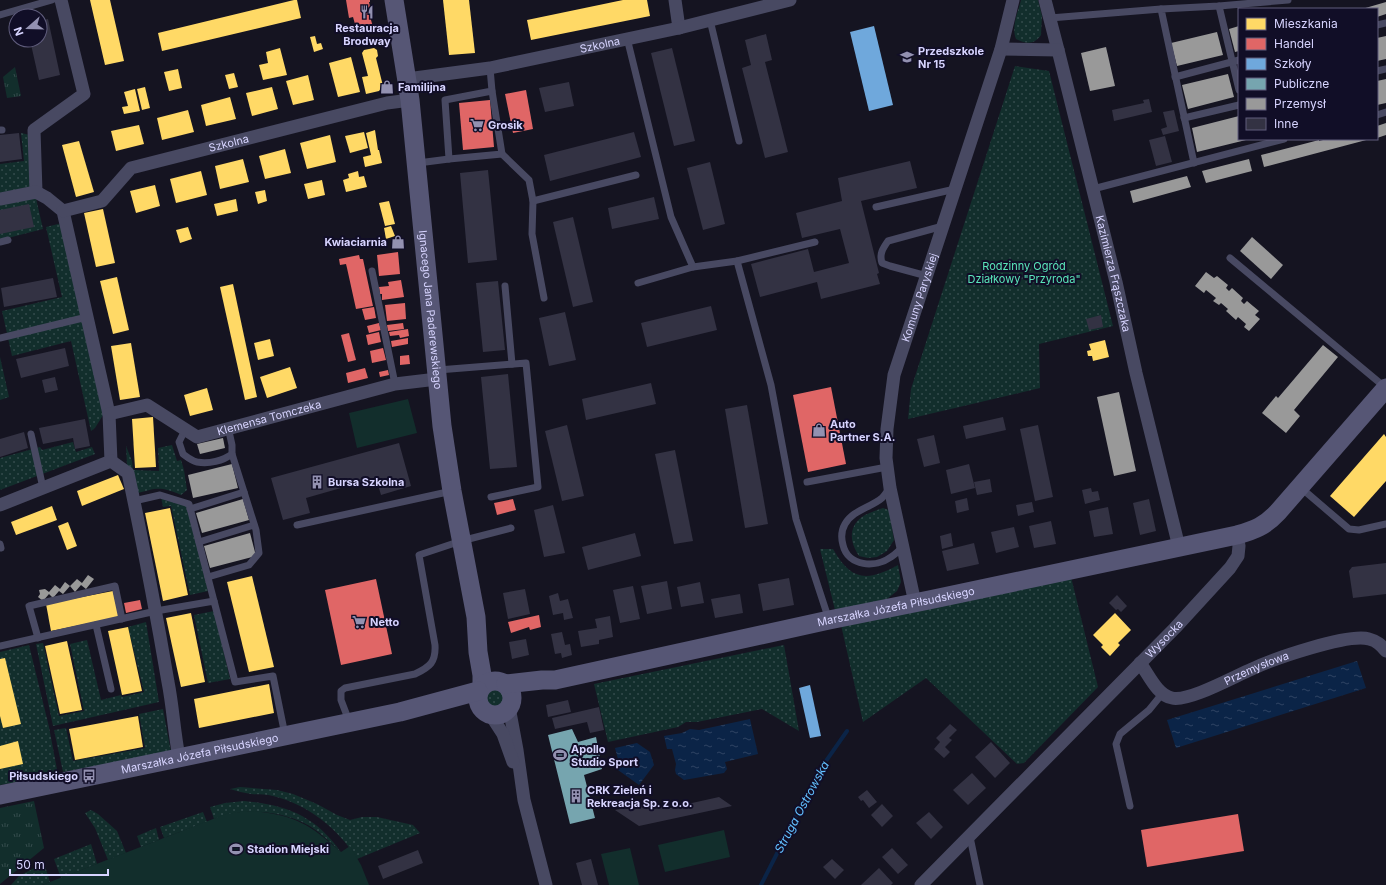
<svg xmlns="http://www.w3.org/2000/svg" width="1386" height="885" font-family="Inter,sans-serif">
<defs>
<pattern id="grass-dots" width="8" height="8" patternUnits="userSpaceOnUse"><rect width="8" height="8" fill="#122e2c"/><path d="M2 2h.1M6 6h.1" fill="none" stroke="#344b4c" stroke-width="1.8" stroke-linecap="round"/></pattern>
<pattern id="park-tufts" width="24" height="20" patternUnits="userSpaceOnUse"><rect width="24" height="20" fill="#122e2c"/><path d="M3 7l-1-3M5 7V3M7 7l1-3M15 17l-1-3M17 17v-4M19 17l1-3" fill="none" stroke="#344b4c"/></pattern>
<pattern id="water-ripples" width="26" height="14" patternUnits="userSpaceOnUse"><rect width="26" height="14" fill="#0b2447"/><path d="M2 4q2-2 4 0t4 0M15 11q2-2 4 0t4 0" fill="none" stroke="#2e4363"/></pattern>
</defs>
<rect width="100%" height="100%" fill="#151421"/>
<g fill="url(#grass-dots)">
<path d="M1021,0h17l4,16 -1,19c-7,10 -15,9 -25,4 -5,-12 2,-27 5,-39z"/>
<polygon points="1015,66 1049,71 1113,326 1039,344 1040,388 908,419 911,389"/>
<polygon points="21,133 30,135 33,190 0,195 0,164 24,161"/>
<polygon points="35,194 43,229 0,240 0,200"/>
<polygon points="62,223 105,412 95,428 91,431 71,341 12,356 2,311 62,297 46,227"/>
<polygon points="0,357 9,397 0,400"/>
<polygon points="73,442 76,452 92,447 95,454 0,490 0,458 40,447 42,450"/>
<path d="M172,445l5,16 4,-1 3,10 3,20 -6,5c-22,-9 -24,-7 -46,-1l-8,-29 -1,-19 6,15 1,9 26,1 -1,-23z"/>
<polygon points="161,497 187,506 208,591 190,595 171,506 163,507"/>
<path d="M883,508l6,2 5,30 -7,11 -10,6 -9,1 -9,-2c-10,-15 -11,-31 6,-41 6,-3 12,-5 18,-7z"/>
<path d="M820,549h13c18,32 34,33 65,16l3,17 -4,9 -10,8 -52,11z"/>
<polygon points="1071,577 1098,687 1024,763 1017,764 926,678 863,722 841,625"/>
<polygon points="214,611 230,679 208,683 194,615"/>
<polygon points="146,622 159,702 53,726 36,644 43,643 59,716 84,711 70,644 87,640 101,700 121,695 122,697 144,692 128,627"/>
<polygon points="29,645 49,727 58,775 0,785 0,652"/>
<polygon points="784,645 799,731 762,709 697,722 686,722 678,727 608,742 594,684"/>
<circle cx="495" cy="698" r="10"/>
<polygon points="163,709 171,752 63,772 54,730 66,728 73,761 145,748 139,714"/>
<path d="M240,787l37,3 16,4 24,10 20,11 13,5 12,-3h15l36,8 7,8 -63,26c-18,-30 -50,-55 -84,-63 -7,-2 -15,-1 -22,-2 -7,-1 -14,-3 -21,-5z"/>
<path d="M244,801c43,4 71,15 97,51 -11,-10 -23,-22 -37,-29 -28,-13 -61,-15 -90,-4l-4,-12 15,-4z"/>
<polygon points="91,810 98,814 117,831 126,853 108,860 95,828 85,813"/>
<polygon points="203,812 207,822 164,838 160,827"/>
<polygon points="156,828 159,840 141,847 137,836"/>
<polygon points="91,844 97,864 61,878 54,859"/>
<polygon points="44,863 50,882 42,885 11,885 19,876"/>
</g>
<g fill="url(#park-tufts)">
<polygon points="15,67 21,96 7,98 3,77"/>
<polygon points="34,801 44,848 0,884 0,808"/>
</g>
<g fill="#122e2c">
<polygon points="408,399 417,433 357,448 349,413"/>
<path d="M254,811c43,5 55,13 87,41l9,-6 11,19 8,20h-327l184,-71 14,-2z"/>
<polygon points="724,830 730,857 665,872 658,845"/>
<polygon points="630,848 639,885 609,885 601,854"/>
</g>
<g fill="url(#water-ripples)">
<polygon points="1357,661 1366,688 1176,748 1167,720"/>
<polygon points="750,719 758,754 725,762 727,769 724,773 684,780 676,774 675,770 676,764 672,749 667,749 664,736 682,733 690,729 699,730"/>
<polygon points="637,743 650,752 654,765 639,785 618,770 616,763 618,759 615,748"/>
</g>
<g fill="#ffd966">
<polygon points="90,0 110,0 124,61 105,65"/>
<polygon points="294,0 297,0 301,18 162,51 158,33"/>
<polygon points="443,0 469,0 475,53 449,55"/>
<polygon points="623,0 647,0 650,16 531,40 527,20"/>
<polygon points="315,36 317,44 321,43 323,49 314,52 310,37"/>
<polygon points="280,48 287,75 263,80 259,65 268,63 266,52"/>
<polygon points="374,48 377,50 378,56 376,58 383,86 379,91 366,94 362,77 368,76 362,53 364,50"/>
<polygon points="351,57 360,92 338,97 329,63"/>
<polygon points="178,69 182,88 169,91 164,72"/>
<polygon points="234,73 238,87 229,89 225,75"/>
<polygon points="308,75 314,100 293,105 286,81"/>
<polygon points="145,87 150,108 142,110 137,89"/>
<polygon points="272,87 278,109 252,116 246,93"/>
<polygon points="135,89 140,111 124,114 122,107 128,106 124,92"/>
<polygon points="230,97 236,119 206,126 201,105"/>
<polygon points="188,110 194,132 162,140 157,118"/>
<polygon points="139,125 144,144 116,151 111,131"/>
<polygon points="375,130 378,150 379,150 382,163 365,167 363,157 371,155 366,133"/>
<polygon points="364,132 368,148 350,153 345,136"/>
<polygon points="330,135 336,162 307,169 300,143"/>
<polygon points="79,141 94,192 76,197 62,145"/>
<polygon points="285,149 291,173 265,179 259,156"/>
<polygon points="243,159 249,182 220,189 215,166"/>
<polygon points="201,171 207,195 176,203 170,179"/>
<polygon points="358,171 359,177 364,176 367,187 346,192 343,180 349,178 348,174"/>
<polygon points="322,180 325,195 308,199 304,184"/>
<polygon points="155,185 160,206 136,213 130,191"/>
<polygon points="265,190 267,201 258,204 255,192"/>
<polygon points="236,199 238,211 217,216 214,204"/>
<polygon points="389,201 395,224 385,226 379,203"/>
<polygon points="103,209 115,263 96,267 84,213"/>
<polygon points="391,226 395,236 386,239 384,228"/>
<polygon points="188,227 192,239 180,243 176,230"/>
<polygon points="117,277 129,330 113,334 100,281"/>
<polygon points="233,284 257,397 245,400 220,287"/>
<polygon points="270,339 274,356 258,360 254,343"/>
<polygon points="1105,340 1109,357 1093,361 1092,356 1088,356 1087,351 1091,350 1089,344"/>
<polygon points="131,343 140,397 120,400 111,346"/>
<polygon points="290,367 297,388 267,398 260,377"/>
<polygon points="207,388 213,410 190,416 184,395"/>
<polygon points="153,417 156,467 135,468 132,419"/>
<polygon points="1384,434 1386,437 1386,481 1354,517 1330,496"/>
<polygon points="118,475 124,489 82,506 77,491"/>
<polygon points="52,506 57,520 16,535 11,522"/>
<polygon points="170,508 188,595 163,601 145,513"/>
<polygon points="68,522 77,546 67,550 58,526"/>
<polygon points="252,576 274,667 249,672 227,582"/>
<polygon points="113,591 119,617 51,631 46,604"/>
<polygon points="191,613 205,682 181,687 166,618"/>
<polygon points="1115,613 1131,630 1118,643 1120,645 1110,656 1101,647 1103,645 1093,635"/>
<polygon points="128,627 142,691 122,695 108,631"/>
<polygon points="67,641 82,710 60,714 45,646"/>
<polygon points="5,658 21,724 3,728 0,716 0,659"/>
<polygon points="269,684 274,713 199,728 194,699"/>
<polygon points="138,716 143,747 75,760 69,729"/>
<polygon points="18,741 23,764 0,769 0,746"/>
</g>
<g fill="#e06666">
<polygon points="346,0 370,0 370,2 369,2 371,12 369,13 373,27 371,29 359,32 357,31 353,17 349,18"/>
<polygon points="526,90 533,129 513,133 505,94"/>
<polygon points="490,100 494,147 463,150 459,103"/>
<polygon points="398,252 400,274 379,276 377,255"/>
<polygon points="359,255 360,259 363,259 373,306 356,309 347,268 346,264 340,265 339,259"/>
<polygon points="401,280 404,297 382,300 382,294 380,294 379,287 389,286 388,282"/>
<polygon points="405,303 406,319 387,321 385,305"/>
<polygon points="374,307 376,318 365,320 362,309"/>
<polygon points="379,323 381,330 369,333 367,326"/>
<polygon points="403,323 404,329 388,331 387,325"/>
<polygon points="408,329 409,336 400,338 399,335 390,336 389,332"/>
<polygon points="379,332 381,342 368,345 366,335"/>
<polygon points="349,333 356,360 348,362 341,335"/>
<polygon points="408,338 408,344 392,347 391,341"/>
<polygon points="383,348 386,360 372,363 370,351"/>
<polygon points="409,355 410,364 400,365 400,356"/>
<polygon points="365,368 368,378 348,383 346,373"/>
<polygon points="388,370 389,375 380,377 379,372"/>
<polygon points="831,387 846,464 808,472 793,395"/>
<polygon points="513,499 516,510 497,515 494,503"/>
<polygon points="376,579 392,654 341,665 325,590"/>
<polygon points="140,600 142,609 126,613 124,603"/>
<polygon points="539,615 541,627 530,630 529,627 511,633 508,622"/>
<polygon points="1238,814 1244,851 1147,867 1141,830"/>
</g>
<g fill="#6fa8dc">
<polygon points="874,26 893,105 869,111 850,32"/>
<polygon points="810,685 821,736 810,738 799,688"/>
</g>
<polygon fill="#76a5af" points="572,729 578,742 596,737 602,769 584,775 595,818 570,824 548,735"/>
<g fill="#999">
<polygon points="1386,2 1386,14 1377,17 1377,9 1362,9"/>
<polygon points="1239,26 1239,51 1235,52 1229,29"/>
<polygon points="1217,32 1223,55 1177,66 1171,43"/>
<polygon points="1386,36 1386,59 1377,61 1377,38"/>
<polygon points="1106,47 1115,86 1090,91 1081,53"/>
<polygon points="1228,74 1234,97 1188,109 1182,85"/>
<polygon points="1386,79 1386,103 1377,105 1377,81"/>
<polygon points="1239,116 1239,139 1246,140 1197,152 1192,128"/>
<polygon points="1386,123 1386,135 1377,138 1377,126"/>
<polygon points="1327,139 1370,139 1264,167 1261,155 1319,140 1319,141"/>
<polygon points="1249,159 1252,171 1206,183 1202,171"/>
<polygon points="1187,176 1191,187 1133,203 1130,191"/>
<polygon points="1252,237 1283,265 1271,279 1240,251"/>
<polygon points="1206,272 1214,278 1217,276 1228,285 1226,288 1229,291 1232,288 1243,298 1241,301 1244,304 1247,301 1259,311 1255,315 1260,319 1249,331 1244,327 1246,324 1238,317 1236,320 1226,311 1228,309 1221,303 1219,305 1213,301 1216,298 1206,290 1204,293 1195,286"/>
<polygon points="1323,345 1338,357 1294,410 1300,416 1286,433 1262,413 1276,396 1278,398"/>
<polygon points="1119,392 1136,471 1114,476 1097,397"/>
<polygon points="223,438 225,448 200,454 197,444"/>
<polygon points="232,464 238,488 193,498 188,475"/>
<polygon points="243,499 249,520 202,533 196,513"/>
<polygon points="250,533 256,556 210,568 204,546"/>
<polygon points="88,575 94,579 86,589 81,585 75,592 70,586 77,579 82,583"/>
<polygon points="65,582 70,586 63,594 59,591 53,598 49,594 43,601 38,597 40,594 39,590 45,589 49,592 55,585 60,589"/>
</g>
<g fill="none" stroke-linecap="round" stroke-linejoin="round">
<polyline stroke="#0b2447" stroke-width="4" points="761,885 819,771 847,731"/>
</g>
<g fill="#333243">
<polygon points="48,19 60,75 39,80 30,40 40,40 40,21"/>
<polygon points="766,34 772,60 765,62 788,152 765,158 742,68 751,65 745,40"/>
<polygon points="672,48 695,141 674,146 651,53"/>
<polygon points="569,82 574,106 545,112 539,88"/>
<polygon points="1149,99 1152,112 1114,121 1112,110 1144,103 1143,100"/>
<polygon points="1174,110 1179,131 1163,135 1161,129 1167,127 1163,112"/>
<polygon points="634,132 641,157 550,181 544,155"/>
<polygon points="19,133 22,159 0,162 0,135"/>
<polygon points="1165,136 1172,162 1156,166 1149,140"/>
<polygon points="910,161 917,188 861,201 879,273 877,274 880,284 821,299 817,282 760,297 751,264 808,249 814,272 849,263 840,229 802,238 796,213 842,201 838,178"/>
<polygon points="710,162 725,224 703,230 687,168"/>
<polygon points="488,170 497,260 468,263 460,173"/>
<polygon points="654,197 659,219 612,229 608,208"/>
<polygon points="29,204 34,227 0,234 0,210"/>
<polygon points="573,217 593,302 573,307 553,222"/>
<polygon points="53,278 57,297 4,307 1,288"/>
<polygon points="498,281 505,350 483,352 476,283"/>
<polygon points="711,306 717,330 647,347 641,323"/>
<polygon points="565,312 576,360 549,366 539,318"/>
<polygon points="1101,315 1103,327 1089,330 1086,319"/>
<polygon points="65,348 69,366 21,378 16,359"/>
<polygon points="508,374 517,467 490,469 481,377"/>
<polygon points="55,377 58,390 45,393 42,380"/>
<polygon points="651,383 656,404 586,420 582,399"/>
<polygon points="747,405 768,524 745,528 725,409"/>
<polygon points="1003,417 1006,430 966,439 963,426"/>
<polygon points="85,419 90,446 75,449 73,438 43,444 39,428"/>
<polygon points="567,425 584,496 562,501 545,431"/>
<polygon points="1038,425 1053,497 1035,501 1020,429"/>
<polygon points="24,432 28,448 0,457 0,439"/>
<polygon points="934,435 940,463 924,467 917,439"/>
<polygon points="399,443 411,486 381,495 376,478 306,498 310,513 283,520 271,478"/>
<polygon points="675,450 693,541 674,544 655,454"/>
<polygon points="969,464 975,488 951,494 946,470"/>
<polygon points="990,479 992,492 977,495 974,482"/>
<polygon points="1091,488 1092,492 1098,491 1100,500 1085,504 1082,490"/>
<polygon points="967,498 969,510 957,513 955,501"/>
<polygon points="1149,499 1156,531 1140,535 1133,503"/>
<polygon points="1032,502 1034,512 1018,516 1016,505"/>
<polygon points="553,505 565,553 544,557 534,510"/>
<polygon points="1108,507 1113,534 1094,537 1089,511"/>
<polygon points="1051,521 1056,544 1034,548 1029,526"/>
<polygon points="1014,527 1019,547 996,553 991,532"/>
<polygon points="635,533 641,556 588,570 582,547"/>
<polygon points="951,533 953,546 942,549 940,536"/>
<polygon points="974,543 979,564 947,571 942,551"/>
<polygon points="1386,563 1386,594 1353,598 1349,571 1352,567"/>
<polygon points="789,578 794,605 763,611 758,584"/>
<polygon points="667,581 672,609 647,614 641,586"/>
<polygon points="700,582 704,603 681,607 677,587"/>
<polygon points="633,586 640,619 620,623 613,590"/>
<polygon points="525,589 530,614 508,619 503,593"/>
<polygon points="558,593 560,601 568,599 573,618 564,620 563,613 553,615 549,596"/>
<polygon points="740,594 743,613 715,618 711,599"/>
<polygon points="1117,595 1127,606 1121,612 1118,609 1116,610 1109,603"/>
<polygon points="610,616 613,637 599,640 599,644 581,647 578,631 597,628 595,619"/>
<polygon points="562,632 565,645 570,644 572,655 562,658 561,653 555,654 551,634"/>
<polygon points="526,639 529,655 512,659 509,642"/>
<polygon points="568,700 571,712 548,717 546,705"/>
<polygon points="599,707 604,730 590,733 587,722 555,729 552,718"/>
<polygon points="950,724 957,730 949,738 952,740 945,747 950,752 944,758 934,749 940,742 936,738"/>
<polygon points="991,742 1010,763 995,778 975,757"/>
<polygon points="972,773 986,788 968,805 953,790"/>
<polygon points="867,790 877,802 869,808 863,800 861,801 858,797"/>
<polygon points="719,797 732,806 639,826 615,810 654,802 665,809"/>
<polygon points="882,804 893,816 882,827 871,815"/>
<polygon points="929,812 943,827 931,839 916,823"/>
<polygon points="892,848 908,865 898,874 882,857"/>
<polygon points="418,850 423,863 383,879 378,866"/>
<polygon points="591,859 598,885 582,885 576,863"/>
<polygon points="832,859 844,870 835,879 823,867"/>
<polygon points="879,868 893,883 891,885 861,885"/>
</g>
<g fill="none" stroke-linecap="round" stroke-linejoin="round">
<g stroke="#484962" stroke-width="7">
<polyline points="1219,6 1239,90"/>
<polyline points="0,15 52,0"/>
<polyline points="1050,18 1161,9"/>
<polyline points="710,20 739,141"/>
<polyline points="1377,25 1386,23"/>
<polyline points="627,38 671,217 693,267 737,261 815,242"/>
<polyline points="1377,71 1386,69"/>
<polyline points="1175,77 1239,60"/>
<polyline points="1377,115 1386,112"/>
<polyline points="1184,118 1239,105"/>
<polyline points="0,130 2,130"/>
<polyline points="502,154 529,180 533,201 532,234 544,298"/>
<polyline points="449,159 502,154 492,91"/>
<polyline points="418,163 449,159 445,100 492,91 490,68"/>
<polyline points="1194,163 1161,9 1219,6 1288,0"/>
<polyline points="1093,189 1284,139"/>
<polyline points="533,201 636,175"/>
<polyline points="876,207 955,189"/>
<polyline points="0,242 8,240"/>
<polyline points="1230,258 1386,388"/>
<polyline points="737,261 771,385 796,519 829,620"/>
<polyline points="372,271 395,384"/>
<path d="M927,276l-37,-10 -8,-3c-3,-9 1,-15 6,-22l55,-15"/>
<polyline points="638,283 693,267"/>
<polyline points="505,286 512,364"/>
<polyline points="0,338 87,317"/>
<polyline points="438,370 526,363 538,487 491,497"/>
<path d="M185,430l-6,12 4,12c4,3 9,7 14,8 12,2 26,-1 35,-8v-9l-4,-18"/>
<polyline points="31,434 43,488"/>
<polyline points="807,482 887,467"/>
<polyline points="1300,487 1349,529 1359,530 1386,524"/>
<path d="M890,488c-3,3 -5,7 -8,10 -12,10 -29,12 -37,26 -4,7 -4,14 -2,21 5,22 33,23 48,12 5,-3 8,-7 12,-10"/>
<polyline points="134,501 160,495 189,504 214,601"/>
<polyline points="190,509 244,492"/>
<polyline points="297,525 452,491"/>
<polyline points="199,542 254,525"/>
<polyline points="0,544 1,548"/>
<polyline points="208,577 249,565 259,553 256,530 232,454"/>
<polyline points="96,625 111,689"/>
<polyline points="38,638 29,606 115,586 122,619"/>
<polyline points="0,646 156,611 214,601 235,682 273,676 285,735"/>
<path d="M349,721l-8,-21v-9l4,-3 70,-14c15,-7 21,-12 20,-29l-16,-90 42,-14 50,-13"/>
<polyline points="1130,806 1116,744 1120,734 1149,710 1162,694"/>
<polyline points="970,837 980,885"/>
</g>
<g stroke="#484962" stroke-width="13">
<polyline points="675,0 679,28"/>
<path id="s1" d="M1045,0l13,50 58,232 20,91 43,174"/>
<polyline points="1001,49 1058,50"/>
<path id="s2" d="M407,79l83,-11 189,-40 111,-28"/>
<polyline points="36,192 34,130 84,94 61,0"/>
<polyline points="0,199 36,192 47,198 63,211 109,414 111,461 0,505"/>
<path id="s3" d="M63,211l39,-10 29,-33 256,-65 23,-3"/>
<path id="s4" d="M109,414l38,-9 50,32 198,-53 42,-5"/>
<path d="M111,461l17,12c15,70 28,139 40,209 5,25 6,50 11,75"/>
<path id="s5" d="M915,603l-25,-115 -4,-30 1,-29 7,-54 107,-326 12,-49"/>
<path id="s6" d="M1140,663c9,12 17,32 32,35 17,4 63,-22 80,-29 21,-10 96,-36 117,-30 8,2 12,6 17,12"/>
<polyline points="509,707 517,750 524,800 546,885"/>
<polyline points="490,714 503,734 513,762"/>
<path id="s7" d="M921,885l254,-257 55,-60 8,-12 1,-10 -2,-11"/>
</g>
<g stroke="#565675" stroke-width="19">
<path id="s8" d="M394,0l16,100 32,326 10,65 24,126 2,35 4,23v10"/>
<circle cx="495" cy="698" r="17"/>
<path id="s9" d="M506,684l36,-4h13l274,-60 100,-20 308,-65c18,-5 28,-9 41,-23l108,-124"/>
<path id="s10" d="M0,795l400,-83 78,-21"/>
</g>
</g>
<defs>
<g id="restaurant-bare" transform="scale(1.08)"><path d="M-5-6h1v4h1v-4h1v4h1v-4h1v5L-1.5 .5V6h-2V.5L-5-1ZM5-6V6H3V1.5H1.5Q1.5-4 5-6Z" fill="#9391b1" stroke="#110e27" stroke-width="2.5" paint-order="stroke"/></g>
<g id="school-bare" transform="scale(1.08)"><path d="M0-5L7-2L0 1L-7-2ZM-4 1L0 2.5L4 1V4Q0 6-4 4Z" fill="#9391b1" stroke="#110e27" stroke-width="2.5" paint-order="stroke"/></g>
<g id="shop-bare" transform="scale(1.08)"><path d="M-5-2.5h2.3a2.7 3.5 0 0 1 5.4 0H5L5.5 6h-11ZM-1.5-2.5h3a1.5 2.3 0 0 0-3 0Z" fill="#9391b1" stroke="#110e27" stroke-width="2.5" paint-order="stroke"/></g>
<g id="supermarket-bare" transform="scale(1.08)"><path d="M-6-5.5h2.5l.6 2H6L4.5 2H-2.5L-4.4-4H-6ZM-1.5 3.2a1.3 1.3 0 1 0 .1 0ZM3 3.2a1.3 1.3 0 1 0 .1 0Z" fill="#9391b1" stroke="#110e27" stroke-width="2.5" paint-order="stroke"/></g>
<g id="building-bare" transform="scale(1.08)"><path d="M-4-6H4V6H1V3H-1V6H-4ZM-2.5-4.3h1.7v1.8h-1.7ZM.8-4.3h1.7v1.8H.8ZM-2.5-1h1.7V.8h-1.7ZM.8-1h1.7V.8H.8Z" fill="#9391b1" stroke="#110e27" stroke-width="2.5" paint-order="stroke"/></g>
<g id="stadium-bare" transform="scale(1.08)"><path d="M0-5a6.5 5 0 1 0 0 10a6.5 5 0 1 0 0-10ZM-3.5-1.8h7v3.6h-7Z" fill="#9391b1" stroke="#110e27" stroke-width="2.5" paint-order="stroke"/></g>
<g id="bus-bare" transform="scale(1.08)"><path d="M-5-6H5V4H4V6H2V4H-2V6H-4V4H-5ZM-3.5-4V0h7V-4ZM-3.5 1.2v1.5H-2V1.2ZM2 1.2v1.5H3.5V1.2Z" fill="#9391b1" stroke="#110e27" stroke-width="2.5" paint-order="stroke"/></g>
</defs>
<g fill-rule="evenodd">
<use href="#restaurant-bare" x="367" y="12"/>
<use href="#school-bare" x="907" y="57"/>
<use href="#shop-bare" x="387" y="87"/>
<use href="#supermarket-bare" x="477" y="125"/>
<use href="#shop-bare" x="398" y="242"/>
<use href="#shop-bare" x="819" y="430"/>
<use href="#building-bare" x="317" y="482"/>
<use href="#supermarket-bare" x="359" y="622"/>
<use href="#stadium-bare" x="560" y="755"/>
<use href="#bus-bare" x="89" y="776"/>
<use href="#building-bare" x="576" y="796"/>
<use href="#stadium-bare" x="236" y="849"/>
</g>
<g text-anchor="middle" stroke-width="4" stroke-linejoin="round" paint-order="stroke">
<g font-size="11" font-weight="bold" fill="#d7d4ff" stroke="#110e27" text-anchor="start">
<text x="367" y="32" text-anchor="middle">Restauracja<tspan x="367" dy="13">Brodway</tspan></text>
<text x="918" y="55">Przedszkole<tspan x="918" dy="13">Nr 15</tspan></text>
<text x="398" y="91">Familijna</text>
<text x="488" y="129">Grosik</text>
<text x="387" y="246" text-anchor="end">Kwiaciarnia</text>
<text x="830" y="428">Auto<tspan x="830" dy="13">Partner S.A.</tspan></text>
<text x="328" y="486">Bursa Szkolna</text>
<text x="370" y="626">Netto</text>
<text x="571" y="753">Apollo<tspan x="571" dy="13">Studio Sport</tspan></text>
<text x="78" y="780" text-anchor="end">Piłsudskiego</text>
<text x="587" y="794">CRK Zieleń i<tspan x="587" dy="13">Rekreacja Sp. z o.o.</tspan></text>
<text x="247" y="853">Stadion Miejski</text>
</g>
<g font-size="11" fill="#d7d4ff" stroke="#110e27">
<text dy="4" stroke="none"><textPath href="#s2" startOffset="196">Szkolna</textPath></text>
<text dy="4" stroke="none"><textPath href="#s3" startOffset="185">Szkolna</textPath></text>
<text dy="4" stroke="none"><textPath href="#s1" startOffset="282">Kazimierza Frąszczaka</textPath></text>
<text dy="4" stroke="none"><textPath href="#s5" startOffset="313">Komuny Paryskiej</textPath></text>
<text dy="4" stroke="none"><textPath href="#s8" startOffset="312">Ignacego Jana Paderewskiego</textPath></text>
<text dy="4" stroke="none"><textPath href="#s4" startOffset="173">Klemensa Tomczeka</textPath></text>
<text dy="4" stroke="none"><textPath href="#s9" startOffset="398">Marszałka Józefa Piłsudskiego</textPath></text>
<text dy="4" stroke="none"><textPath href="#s7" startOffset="346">Wysocka</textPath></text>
<text dy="4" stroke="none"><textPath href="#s6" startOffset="139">Przemysłowa</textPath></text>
<text dy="4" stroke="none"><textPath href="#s10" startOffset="204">Marszałka Józefa Piłsudskiego</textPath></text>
</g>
<g font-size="11" fill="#5ae6ba" stroke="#110e27">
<text x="1024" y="270">Rodzinny Ogród<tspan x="1024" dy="13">Działkowy "Przyroda"</tspan></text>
</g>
<g font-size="12" font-style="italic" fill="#62c0ff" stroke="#110e27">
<text transform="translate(802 807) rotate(-62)" y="4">Struga Ostrowska</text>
</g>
</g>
<rect x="1238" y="8" width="140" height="132" fill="#110e27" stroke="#605d7d"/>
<rect x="1246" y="18" width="20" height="12" fill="#ffd966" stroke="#605d7d"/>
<text x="1274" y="28" font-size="12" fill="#d7d4ff">Mieszkania</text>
<rect x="1246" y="38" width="20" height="12" fill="#e06666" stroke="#605d7d"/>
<text x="1274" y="48" font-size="12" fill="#d7d4ff">Handel</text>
<rect x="1246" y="58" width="20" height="12" fill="#6fa8dc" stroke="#605d7d"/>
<text x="1274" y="68" font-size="12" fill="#d7d4ff">Szkoły</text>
<rect x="1246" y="78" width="20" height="12" fill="#76a5af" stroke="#605d7d"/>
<text x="1274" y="88" font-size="12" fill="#d7d4ff">Publiczne</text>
<rect x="1246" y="98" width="20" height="12" fill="#999999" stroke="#605d7d"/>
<text x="1274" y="108" font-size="12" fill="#d7d4ff">Przemysł</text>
<rect x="1246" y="118" width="20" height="12" fill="#333243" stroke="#605d7d"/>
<text x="1274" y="128" font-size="12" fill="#d7d4ff">Inne</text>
<g transform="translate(28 28) rotate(250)"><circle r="19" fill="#110e27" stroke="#605d7d"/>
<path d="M0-3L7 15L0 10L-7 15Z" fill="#9391b1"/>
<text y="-6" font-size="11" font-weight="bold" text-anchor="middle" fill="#d7d4ff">N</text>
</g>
<path d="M10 869v6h98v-6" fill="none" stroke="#d7d4ff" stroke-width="2"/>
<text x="16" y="869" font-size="12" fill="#d7d4ff" stroke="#110e27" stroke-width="3" paint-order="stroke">50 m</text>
</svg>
